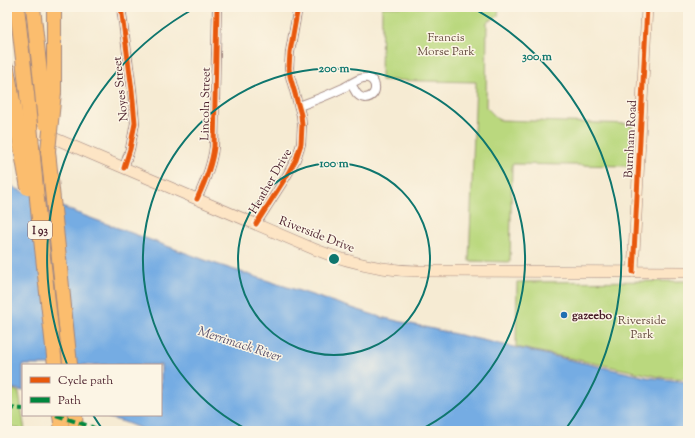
<svg xmlns="http://www.w3.org/2000/svg" width="695" height="438" font-family="'Sorts Mill Goudy',serif">
<rect width="100%" height="100%" fill="#fcf5e5"/>
<filter id="ink" filterUnits="userSpaceOnUse"><feTurbulence type="fractalNoise" baseFrequency=".025" numOctaves="2"/><feDisplacementMap in="SourceGraphic" scale="8" xChannelSelector="R" yChannelSelector="G"/><feConvolveMatrix kernelMatrix="1 2 1 2 8 2 1 2 1" color-interpolation-filters="sRGB"/></filter>
<filter id="wash" filterUnits="userSpaceOnUse"><feTurbulence type="fractalNoise" baseFrequency=".012" numOctaves="4" result="noise"/><feDisplacementMap in="SourceGraphic" scale="16" xChannelSelector="R" yChannelSelector="G"/><feGaussianBlur stdDeviation="0.9" result="paint"/><feColorMatrix in="noise" values="0 0 0 0 0 0 0 0 0 0 0 0 0 0 0 0 0 1.4 0 .05"/><feComposite in="paint" operator="in"/></filter>
<g filter="url(#wash)">
<rect width="100%" height="100%" fill="#f6ebd3"/>
<g fill="#bad87e" stroke="#827c54">
<polygon points="382,7 499,7 498,16 487,22 486,107 499,120 632,124 629,166 512,164 510,262 469,261 476,82 381,80"/>
<polygon points="688,281 688,379 660,377 516,347 517,282"/>
<polygon points="7,387 19,392 25,431 7,425"/>
</g>
<polygon fill="#74ace3" stroke="#5f6687" points="7,183 17,189 77,213 213,263 380,317 646,377 688,382 688,431 147,431 124,422 99,415 161,415 161,365 23,365 23,391 7,387"/>
</g>
<g filter="url(#ink)">
<g fill="none" stroke-linecap="round" stroke-linejoin="round">
<g stroke="#a0857f" stroke-width="10">
<g id="street">
<polyline points="121,7 132,90 135,123 130,149 124,168"/>
<path d="M299,106c14,-5 29,-11 42,-17 7,-3 13,-8 19,-10 17,-7 21,18 5,19 -3,0 -6,-2 -8,-4 -2,-3 -4,-7 -6,-10"/>
<path d="M197,199c8,-17 15,-34 17,-52l3,-140"/>
<polyline points="256,224 286,177 296,159 301,144 302,125 301,115 290,76 289,68 290,52 298,7"/>
</g>
</g>
<g stroke="#a0857f" stroke-width="12">
<g id="secondary">
<path d="M7,118l307,131c22,9 45,15 68,19 12,2 25,3 37,3l269,1"/>
<polyline points="633,272 647,7"/>
</g>
</g>
<g stroke="#a0857f" stroke-width="16">
<g id="highway">
<polyline points="17,7 27,94"/>
<polyline points="33,7 42,92"/>
<polyline points="54,7 54,92"/>
<polyline points="7,69 11,90"/>
<polyline points="48,151 70,365"/>
<polyline points="60,415 62,431"/>
<polyline points="75,415 76,431"/>
</g>
</g>
<use href="#street" stroke="#fff" stroke-width="8"/>
<use href="#secondary" stroke="#fde5c5" stroke-width="11"/>
<use href="#highway" stroke="#fbbd6e" stroke-width="14"/>
<g stroke="#a0857f" stroke-width="16" stroke-linecap="butt">
<g id="highway-bridge">
<polyline points="11,90 28,188"/>
<polyline points="42,92 45,123"/>
<polyline points="27,94 40,230 55,365"/>
<polyline points="48,151 54,92"/>
</g>
</g>
<use href="#highway-bridge" stroke="#fbbd6e" stroke-width="14"/>
<g stroke="#00873e" stroke-width="4" stroke-dasharray="8 4" stroke-linecap="butt">
<polyline points="7,408 23,409"/>
<polyline points="56,415 92,427 101,431"/>
</g>
<g stroke="#fcf5e5" stroke-width="8">
<g id="cycleway">
<polyline points="121,7 132,90 135,123 130,149 124,168"/>
<path d="M197,199c8,-17 15,-34 17,-52l3,-140"/>
<polyline points="256,224 286,177 296,159 301,144 302,125 301,115 290,76 289,68 290,52 298,7"/>
<polyline points="633,272 647,7"/>
</g>
</g>
<use href="#cycleway" stroke="#e8590c" stroke-width="5"/>
</g>
</g>
<g fill="none" stroke="#0f766e" stroke-width="2">
<circle cx="334" cy="259" r="96"/>
<path d="M250 431A191 191 0 1 1 418 431"/>
<path d="M103 430A287 287 0 0 1 93 415M67 364A287 287 0 0 1 195 8M473 8A287 287 0 0 1 565 430"/>
</g>
<circle fill="#1f6fb2" stroke="#fcf5e5" stroke-width="1.5" cx="564" cy="315" r="4"/>
<g text-anchor="middle" stroke-width="3" stroke-linejoin="round" paint-order="stroke">
<rect fill="#fcf5e5" stroke="#7f5f63" stroke-width="1" x="28" y="221" width="24" height="18" rx="3"/>
<g font-size="11" font-weight="bold" fill="#4a1f2b">
<text x="40" y="234">I 93</text>
</g>
<g font-size="12" fill="#664d40" stroke="#fcf5e5">
<text x="446" y="41">Francis<tspan x="446" dy="14">Morse Park</tspan></text>
<text x="642" y="324">Riverside<tspan x="642" dy="14">Park</tspan></text>
</g>
<g font-size="12" fill="#4a1f2b" stroke="#fcf5e5">
<text transform="translate(120 89) rotate(-96)" y="4">Noyes Street</text>
<text transform="translate(205 104) rotate(-89)" y="4">Lincoln Street</text>
<text transform="translate(630 139) rotate(-87)" y="4">Burnham Road</text>
<text transform="translate(270 181) rotate(-60)" y="4">Heather Drive</text>
<text transform="translate(317 234) rotate(21)" y="4">Riverside Drive</text>
</g>
<g font-size="12" font-weight="bold" fill="#4a1f2b" stroke="#fcf5e5" text-anchor="start">
<text x="572" y="319">gazeebo</text>
</g>
<g font-size="13" font-style="italic" fill="#59506b" stroke="#fcf5e5">
<text transform="translate(240 343) rotate(18)" y="5">Merrimack River</text>
</g>
</g>
<circle cx="334" cy="259" r="6" fill="#0f766e" stroke="#fcf5e5" stroke-width="2"/>
<g font-size="12" text-anchor="middle" font-weight="bold" fill="#0f766e" stroke="#fcf5e5" stroke-width="3" stroke-linejoin="round" paint-order="stroke">
<text x="537" y="60">300 m</text>
<text x="334" y="72">200 m</text>
<text x="334" y="167">100 m</text>
</g>
<rect width="695" height="438" fill="none" stroke="#fcf5e5" stroke-width="24"/>
<rect x="22" y="364" width="140" height="52" fill="#fcf5e5" stroke="#b59f9b"/>
<rect x="30" y="377" width="20" height="6" fill="#e8590c" stroke="#b59f9b"/>
<text x="58" y="384" font-size="12" fill="#4a1f2b">Cycle path</text>
<rect x="30" y="397" width="20" height="6" fill="#00873e" stroke="#b59f9b"/>
<text x="58" y="404" font-size="12" fill="#4a1f2b">Path</text>
</svg>
